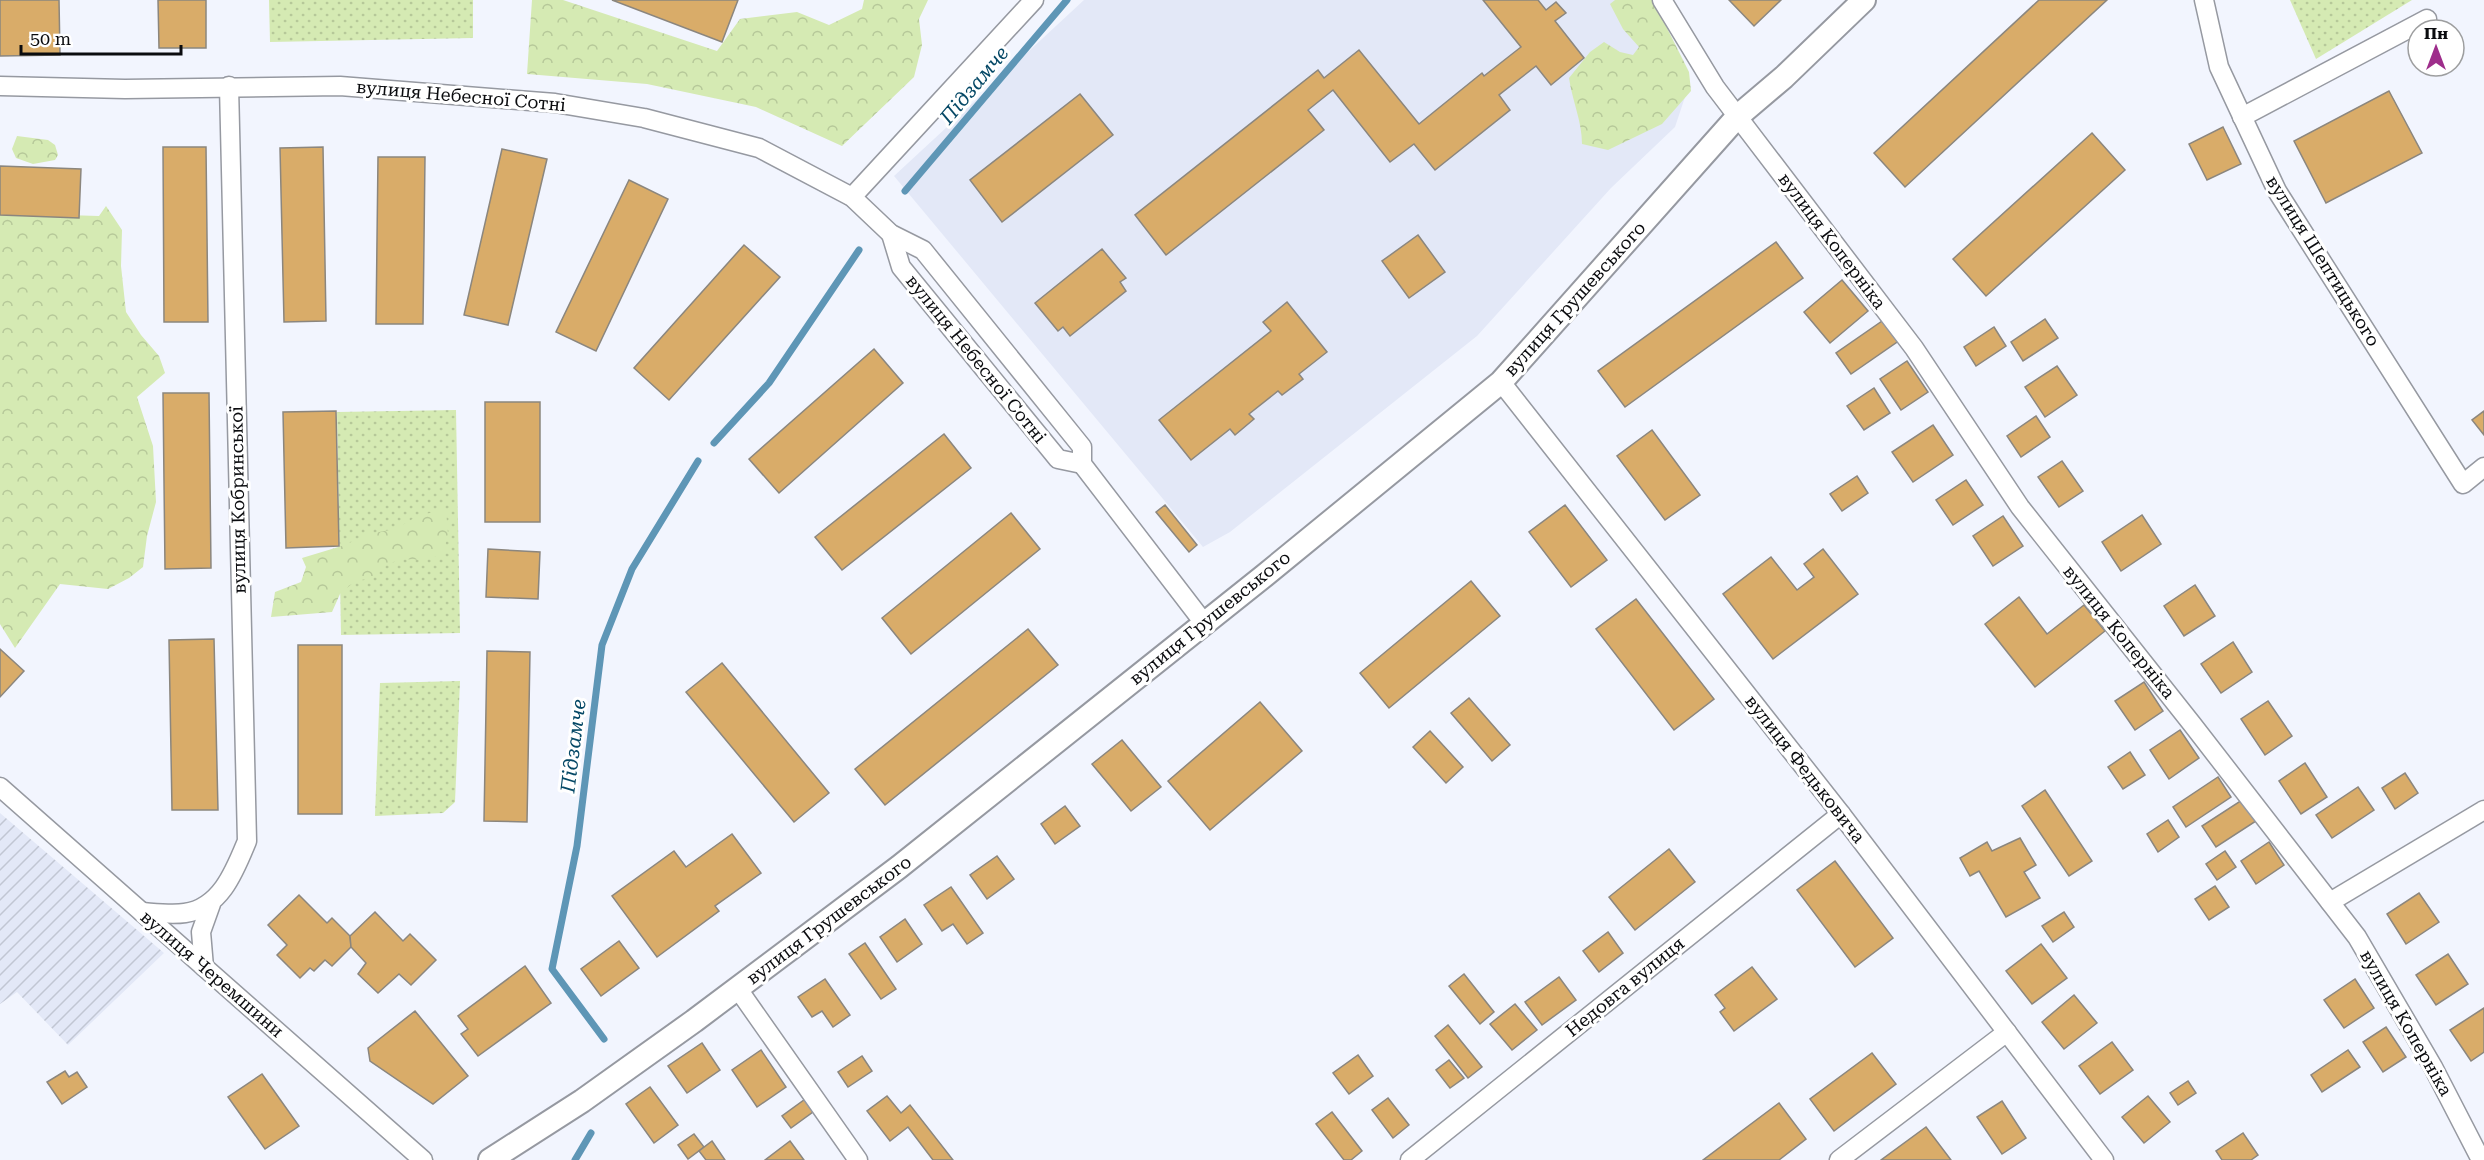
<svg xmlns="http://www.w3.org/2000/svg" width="2484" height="1160" font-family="'Roboto Serif',serif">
<defs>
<pattern id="industrial-furrows" width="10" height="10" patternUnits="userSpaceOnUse" patternTransform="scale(1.5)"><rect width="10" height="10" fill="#e3e8f7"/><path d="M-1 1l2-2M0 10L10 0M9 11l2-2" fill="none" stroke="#c1c6d3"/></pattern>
<pattern id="grass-dots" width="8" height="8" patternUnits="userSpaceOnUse" patternTransform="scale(1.5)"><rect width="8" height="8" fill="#d5eab3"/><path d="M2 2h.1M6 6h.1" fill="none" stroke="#b6c899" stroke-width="1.8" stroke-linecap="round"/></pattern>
<pattern id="forest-crowns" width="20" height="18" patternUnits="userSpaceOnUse" patternTransform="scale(1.5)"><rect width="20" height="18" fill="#d5eab3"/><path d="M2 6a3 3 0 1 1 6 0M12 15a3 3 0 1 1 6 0" fill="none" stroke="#b6c899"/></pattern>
</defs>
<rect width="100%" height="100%" fill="#f2f5fe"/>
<polygon fill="#e3e8f7" points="1084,0 1644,0 1685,97 1675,127 1611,188 1477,336 1230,532 1203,547 894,176"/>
<polygon fill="url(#industrial-furrows)" points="0,813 164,953 68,1045 17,992 0,1004"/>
<g fill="url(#grass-dots)">
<polygon points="269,0 473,0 473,38 270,42"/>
<polygon points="2290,0 2412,0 2316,59"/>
<polygon points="456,410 460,633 341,635 337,412"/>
<polygon points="460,681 455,802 443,813 375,816 380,683"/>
</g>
<g fill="url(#forest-crowns)">
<polygon points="532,0 563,0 717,51 740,19 797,12 829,25 862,9 864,0 928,0 919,19 922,45 914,77 842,146 756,107 647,84 527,74"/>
<path d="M1615,0h38l36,72 2,19 -29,33 -54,26 -26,-6c0,-23 -10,-44 -13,-66l21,-26 14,-10 16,10 13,3 6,-8 -16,-18 -13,-25z"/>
<polygon points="17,136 48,140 55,145 58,155 55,160 33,164 16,158 12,149"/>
<polygon points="106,206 122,230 121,266 126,312 141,335 159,356 165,373 137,397 153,446 156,502 147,536 143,567 129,578 108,589 60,584 15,648 0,624 0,213 99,216"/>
<polygon points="446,510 448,534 443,554 425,560 401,559 386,565 373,577 354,582 340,594 332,612 271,617 275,592 301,582 306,567 302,558 345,545 368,534 396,529 419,515"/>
</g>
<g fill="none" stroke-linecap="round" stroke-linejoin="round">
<g stroke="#5e96b6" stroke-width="7">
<polyline points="905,191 1067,0"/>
<polyline points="714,443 769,383 859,250"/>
<polyline points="604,1039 552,969 577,846 602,645 632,569 698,461"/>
<polyline points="575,1160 591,1133"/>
</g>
</g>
<g fill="#d9ac69" stroke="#8b867e" stroke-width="1.5">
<polygon points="0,0 59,0 60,55 0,56"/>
<polygon points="158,0 206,0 206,48 159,48"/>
<polygon points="612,0 738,0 722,42"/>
<polygon points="1483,0 1538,0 1546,10 1556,2 1566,13 1555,21 1584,58 1551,85 1536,66 1499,95 1510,110 1435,170 1414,144 1390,162 1333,90 1308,110 1324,130 1166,255 1135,215 1318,70 1324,78 1359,50 1419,124 1482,73 1484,76 1521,47"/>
<polygon points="1729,0 1781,0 1754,26"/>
<polygon points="2039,0 2107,0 1905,187 1874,153"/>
<polygon points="2389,91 2422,153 2326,203 2294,141"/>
<polygon points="1080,94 1113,135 1002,222 970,180"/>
<polygon points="2223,127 2241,164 2207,180 2189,144"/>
<polygon points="2092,133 2125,170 1986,296 1953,259"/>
<polygon points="163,147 206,147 208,322 164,322"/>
<polygon points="323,147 326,321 284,322 280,148"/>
<polygon points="502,149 547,159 508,325 464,315"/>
<polygon points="378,157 425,157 423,324 376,324"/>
<polygon points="0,166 81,169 79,218 0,215"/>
<polygon points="629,180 668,199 596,351 556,332"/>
<polygon points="1418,235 1445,272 1409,298 1382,261"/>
<polygon points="1776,242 1803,278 1625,407 1598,371"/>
<polygon points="744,245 780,277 669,400 634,368"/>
<polygon points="1102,249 1126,278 1120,282 1126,291 1070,336 1063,327 1058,331 1035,303"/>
<polygon points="1842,280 1868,311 1830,343 1804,312"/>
<polygon points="1287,302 1327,352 1299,374 1303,379 1282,395 1278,391 1249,414 1254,419 1235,435 1230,429 1191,460 1159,420 1271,331 1263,322"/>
<polygon points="1885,319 1900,340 1851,374 1836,353"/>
<polygon points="2045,319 2058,338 2023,361 2011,342"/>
<polygon points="1994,327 2006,346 1976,366 1964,347"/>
<polygon points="874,349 903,383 779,493 749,459"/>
<polygon points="1907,361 1928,392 1901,410 1880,379"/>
<polygon points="2057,366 2077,395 2045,417 2025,387"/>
<polygon points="1874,388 1890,413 1864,430 1847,406"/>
<polygon points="163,393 209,393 211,568 165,569"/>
<rect x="485" y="402" width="55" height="120"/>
<polygon points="336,411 339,546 286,548 283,412"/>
<polygon points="2484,411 2484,435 2472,420"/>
<polygon points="2036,416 2050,437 2021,457 2007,436"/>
<polygon points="1933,425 1953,455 1913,482 1892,452"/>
<polygon points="1652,430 1700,495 1665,520 1617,456"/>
<polygon points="944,434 971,468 842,570 815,537"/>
<polygon points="2062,461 2083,491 2059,507 2038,477"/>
<polygon points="1857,476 1868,493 1842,511 1830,494"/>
<polygon points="1966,480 1983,505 1953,525 1936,500"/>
<polygon points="1165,505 1197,545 1189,552 1156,512"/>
<polygon points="1565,505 1607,560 1571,587 1529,532"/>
<polygon points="1011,513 1040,549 911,654 882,618"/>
<polygon points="2142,515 2161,544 2121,571 2102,542"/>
<polygon points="2003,516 2023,546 1993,566 1973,536"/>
<polygon points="488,549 540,552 538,599 486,597"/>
<polygon points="1823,549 1858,594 1773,659 1723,594 1771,557 1797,590 1814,577 1804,564"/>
<polygon points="1471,581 1500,616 1389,708 1360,673"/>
<polygon points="2195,585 2215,616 2184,636 2164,606"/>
<polygon points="2019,597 2047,634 2084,605 2105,631 2035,687 1985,624"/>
<polygon points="1636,599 1714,699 1674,730 1596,629"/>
<polygon points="1028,629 1058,665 885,805 855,769"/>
<polygon points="214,639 218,810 172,810 169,640"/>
<polygon points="2233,642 2252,672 2221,693 2201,664"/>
<rect x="298" y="645" width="44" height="169"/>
<polygon points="0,649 24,671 0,697"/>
<polygon points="487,651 530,652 527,822 484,821"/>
<polygon points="722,663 829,793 794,822 686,692"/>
<polygon points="2144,682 2163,711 2135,730 2115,701"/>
<polygon points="1469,698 1510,745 1492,761 1451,713"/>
<polygon points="2268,701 2292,736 2265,755 2241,719"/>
<polygon points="1260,702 1302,751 1210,830 1168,781"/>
<polygon points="2180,730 2199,758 2169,779 2150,750"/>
<polygon points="1430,731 1463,767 1446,783 1413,747"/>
<polygon points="1122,740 1161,787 1131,811 1092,764"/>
<polygon points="2130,752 2145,775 2123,789 2108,767"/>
<polygon points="2305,763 2327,797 2301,814 2279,781"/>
<polygon points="2405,773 2418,793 2395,809 2382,788"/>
<polygon points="2218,777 2231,797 2186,827 2173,807"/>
<polygon points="2358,787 2374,810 2332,838 2316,815"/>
<polygon points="2045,790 2092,861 2069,876 2022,806"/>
<polygon points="2242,800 2256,821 2216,847 2202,826"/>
<polygon points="1065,806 1080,826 1055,844 1041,824"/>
<polygon points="2168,820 2179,837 2158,852 2147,834"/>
<polygon points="732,834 761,873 715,906 719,911 657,957 612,896 674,851 686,867"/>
<polygon points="2020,838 2036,865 2024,872 2040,898 2006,917 1979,871 1970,876 1960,858 1987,842 1992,851"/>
<polygon points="2269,842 2284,865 2256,884 2241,861"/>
<polygon points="1669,849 1695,882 1635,930 1609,897"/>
<polygon points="2225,851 2236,867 2217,880 2206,864"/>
<polygon points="997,856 1014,879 987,899 970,875"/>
<polygon points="1835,861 1893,938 1855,967 1797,890"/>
<polygon points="2215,886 2229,907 2209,920 2195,899"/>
<polygon points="951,887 983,933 967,944 953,924 942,931 924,905"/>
<polygon points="2419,893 2439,922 2406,944 2387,914"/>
<polygon points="299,895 327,923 332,918 350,936 351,947 332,966 325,960 314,971 310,968 300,978 277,955 287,945 268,925"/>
<polygon points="375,912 403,941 410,934 436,960 411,985 399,974 378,993 358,974 366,963 351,947 350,936"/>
<polygon points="2064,912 2074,927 2053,942 2042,926"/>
<polygon points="905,919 922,944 897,962 880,937"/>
<polygon points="1608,932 1623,953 1599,972 1583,951"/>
<polygon points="619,941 639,968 601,996 581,969"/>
<polygon points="865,943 896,989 881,999 849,954"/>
<polygon points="2041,944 2067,978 2032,1004 2006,971"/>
<polygon points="2448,954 2468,984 2436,1005 2416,975"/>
<polygon points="525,966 551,1003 478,1056 461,1034 468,1029 458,1016"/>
<polygon points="1752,967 1777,999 1734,1031 1720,1012 1725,1008 1715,995"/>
<polygon points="1464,974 1494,1012 1480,1024 1449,986"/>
<polygon points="1559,977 1576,1000 1542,1025 1525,1002"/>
<polygon points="825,979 850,1015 833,1027 822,1011 812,1017 798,997"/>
<polygon points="2355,979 2374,1008 2344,1028 2324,1000"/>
<polygon points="2074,995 2097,1023 2064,1049 2042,1022"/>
<polygon points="1515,1004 1537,1030 1512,1050 1490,1024"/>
<polygon points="2484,1008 2484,1052 2471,1061 2450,1030"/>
<polygon points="415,1011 468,1076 433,1104 370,1061 368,1048"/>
<polygon points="1448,1025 1482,1067 1468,1078 1435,1036"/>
<polygon points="2386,1027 2406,1057 2383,1072 2363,1042"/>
<polygon points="2112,1042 2133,1070 2100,1094 2079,1066"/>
<polygon points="702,1043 720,1070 687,1093 668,1066"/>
<polygon points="761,1050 786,1087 757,1107 732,1070"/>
<polygon points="2348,1050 2360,1067 2322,1092 2311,1075"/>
<polygon points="1872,1053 1896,1084 1834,1131 1810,1099"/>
<polygon points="1358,1055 1373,1076 1349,1094 1333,1073"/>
<polygon points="862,1056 872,1071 848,1087 838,1072"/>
<polygon points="1449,1060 1464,1078 1450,1088 1436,1070"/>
<polygon points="65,1071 69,1077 77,1072 87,1087 62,1104 47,1082"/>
<polygon points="262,1074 299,1126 265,1149 228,1097"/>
<polygon points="2188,1081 2196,1093 2178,1105 2170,1093"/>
<polygon points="650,1087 678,1125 654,1143 626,1104"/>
<polygon points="887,1096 901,1113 910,1105 953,1160 933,1160 908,1127 890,1141 867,1111"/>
<polygon points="2148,1096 2170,1122 2144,1143 2122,1117"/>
<polygon points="808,1097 817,1109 791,1128 782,1116"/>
<polygon points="1388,1098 1409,1125 1393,1138 1372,1110"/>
<polygon points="2002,1101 2026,1138 2002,1154 1977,1117"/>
<polygon points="1779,1103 1806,1139 1779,1160 1703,1160"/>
<polygon points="1332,1112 1362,1151 1351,1160 1344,1160 1316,1124"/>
<polygon points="1926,1127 1951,1160 1881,1160"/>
<polygon points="2243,1133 2258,1155 2251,1160 2222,1160 2216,1151"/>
<polygon points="694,1134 704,1147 688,1159 678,1145"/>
<polygon points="712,1141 725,1160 706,1160 699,1151"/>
<polygon points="790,1141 804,1160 765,1160"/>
</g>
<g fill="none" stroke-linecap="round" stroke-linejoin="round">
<g stroke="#9699a1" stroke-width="21">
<g id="minor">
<polyline points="1662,0 1715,87 1914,348 2020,507 2192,724 2357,937 2433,1067 2481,1160"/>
<polyline points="2204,0 2219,67 2277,191 2463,484 2484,467"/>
<polyline points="0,86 125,89 340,86 555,103 644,118 759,148 852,197 891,234 923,250 1082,447 1082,464 1204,623"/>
<polyline points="2242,117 2427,19"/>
<polyline points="852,197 1034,0"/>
<polyline points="891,234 901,267 1058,459 1082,464"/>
<polyline points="1501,382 1841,814 2104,1160"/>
<polyline points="0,787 423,1160"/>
<polyline points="2330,902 2484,810"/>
<path d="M142,912c14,1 30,3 43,1 36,-5 50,-43 62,-72l-18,-755"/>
<polyline points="204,967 201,932 211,904"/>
<polyline points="738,989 858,1160"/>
<polyline points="1410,1160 1841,814"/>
<polyline points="1839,1160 2007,1032"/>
</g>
</g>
<g stroke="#9699a1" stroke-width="26">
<polyline id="tertiary" points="490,1160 582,1101 694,1021 899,867 1264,576 1501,382 1738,116 1784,77 1864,0"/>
</g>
<use href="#minor" stroke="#fff" stroke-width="18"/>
<use href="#tertiary" stroke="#fff" stroke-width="22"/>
</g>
<g text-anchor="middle" stroke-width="6" stroke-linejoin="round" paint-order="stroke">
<g font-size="18" fill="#0b0c0f" stroke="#fff">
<text transform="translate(461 96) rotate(5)" y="6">вулиця Небесної Сотні</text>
<text transform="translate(1832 241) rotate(53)" y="6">вулиця Коперніка</text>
<text transform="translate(2323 261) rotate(58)" y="6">вулиця Шептицького</text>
<text transform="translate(1575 299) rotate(-48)" y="6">вулиця Грушевського</text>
<text transform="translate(976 359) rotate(51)" y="6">вулиця Небесної Сотні</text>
<text transform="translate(238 500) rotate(-91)" y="6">вулиця Кобринської</text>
<text transform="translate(1210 618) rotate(-39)" y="6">вулиця Грушевського</text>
<text transform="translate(2119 632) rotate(51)" y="6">вулиця Коперніка</text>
<text transform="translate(1805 769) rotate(52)" y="6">вулиця Федьковича</text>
<text transform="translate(829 920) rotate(-37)" y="6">вулиця Грушевського</text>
<text transform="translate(212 974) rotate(41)" y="6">вулиця Черемшини</text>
<text transform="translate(1625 987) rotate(-39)" y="6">Недовга вулиця</text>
<text transform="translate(2406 1023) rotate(60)" y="6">вулиця Коперніка</text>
</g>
<g font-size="20" font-style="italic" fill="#054866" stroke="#fff">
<text transform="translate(974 85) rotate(-50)" y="7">Підзамче</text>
<text transform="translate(573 746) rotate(-83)" y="7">Підзамче</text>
</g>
</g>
<g transform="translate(2436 48)"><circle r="28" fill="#ffffff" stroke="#9d9e9f" stroke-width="1.5"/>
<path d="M0-4.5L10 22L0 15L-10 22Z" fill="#9e2d8b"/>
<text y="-9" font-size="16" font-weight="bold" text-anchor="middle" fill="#0b0c0f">Пн</text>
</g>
<path d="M21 45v9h160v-9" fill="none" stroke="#0b0c0f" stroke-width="3"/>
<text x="30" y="45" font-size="18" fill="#0b0c0f" stroke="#ffffff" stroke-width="4.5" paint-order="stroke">50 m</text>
</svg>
